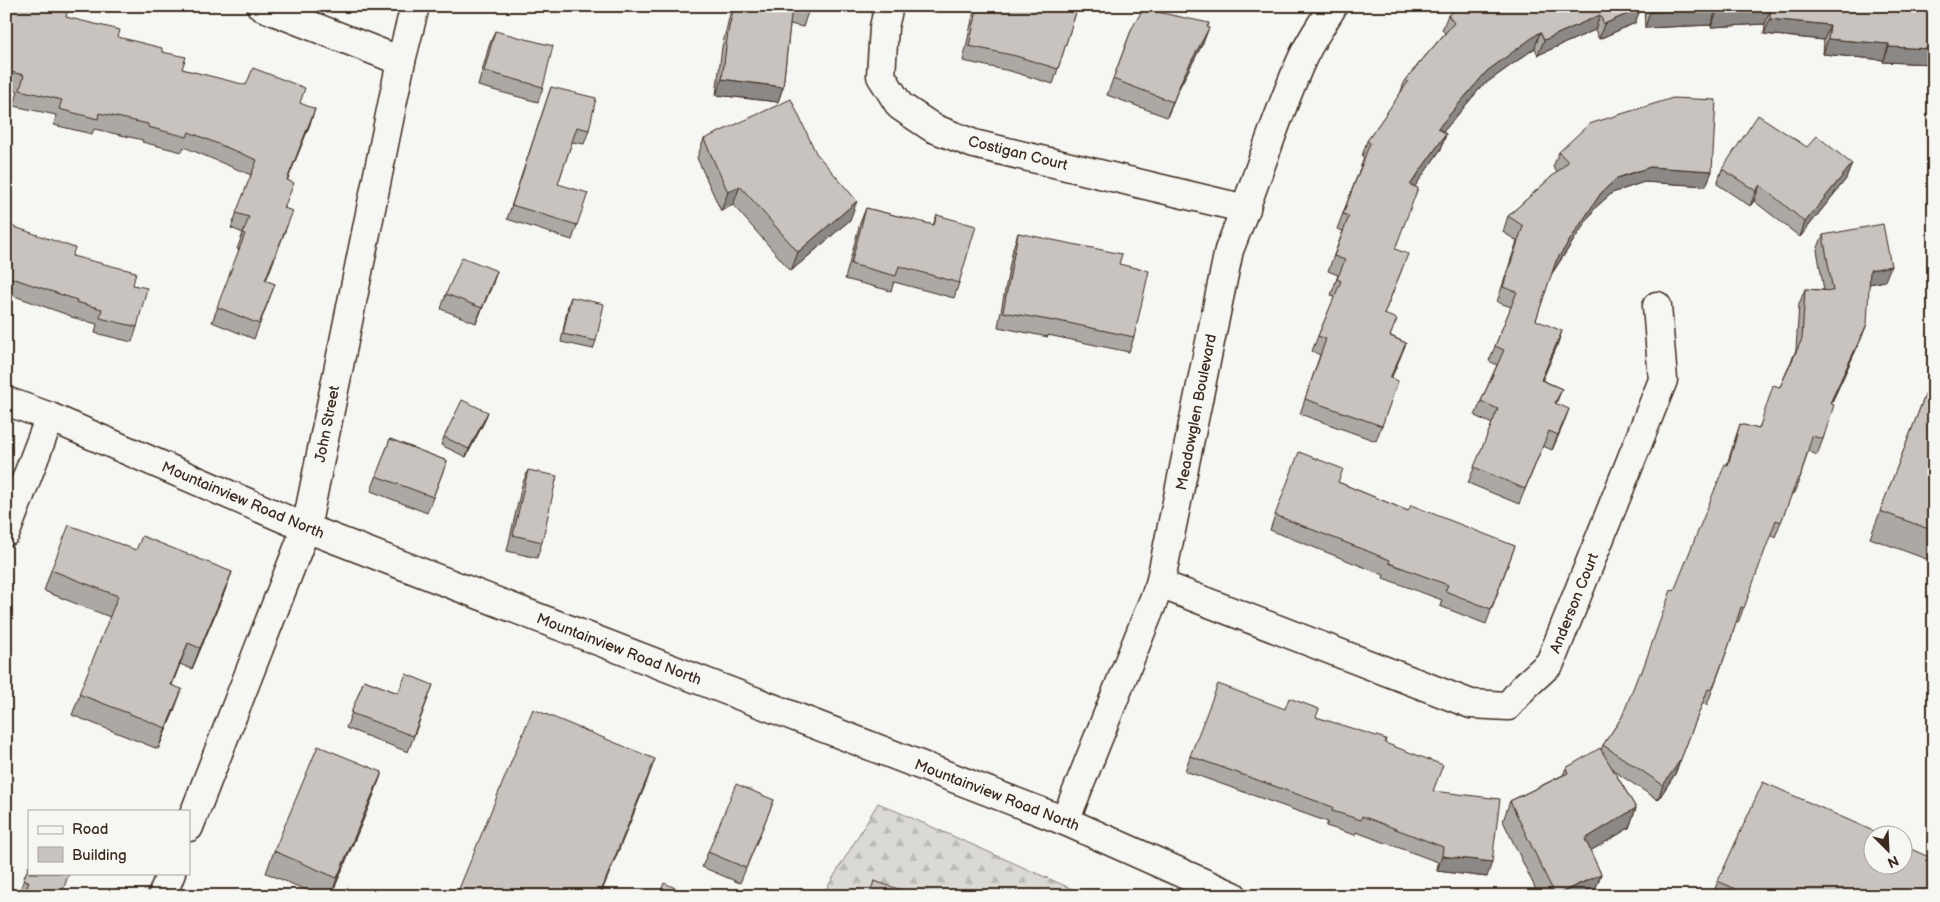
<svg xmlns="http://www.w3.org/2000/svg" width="1940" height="902" font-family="'Balsamiq Sans',sans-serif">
<defs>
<pattern id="forest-firs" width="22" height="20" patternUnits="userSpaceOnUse" patternTransform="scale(1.25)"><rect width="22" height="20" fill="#dad9d3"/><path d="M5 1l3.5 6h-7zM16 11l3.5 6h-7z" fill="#bcbab5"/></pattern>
</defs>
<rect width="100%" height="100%" fill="#f6f6f2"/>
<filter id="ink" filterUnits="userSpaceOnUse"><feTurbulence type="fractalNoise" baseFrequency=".02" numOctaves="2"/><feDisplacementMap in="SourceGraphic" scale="10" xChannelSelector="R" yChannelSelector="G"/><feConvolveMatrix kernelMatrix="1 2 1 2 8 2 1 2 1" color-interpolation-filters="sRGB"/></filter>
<g filter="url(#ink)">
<polygon fill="url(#forest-firs)" stroke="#8a8278" points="878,803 1088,896 822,896"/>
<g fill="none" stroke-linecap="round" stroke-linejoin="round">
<g stroke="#3b2a1e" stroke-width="31">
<g id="minor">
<polyline points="261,6 401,61"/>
<polyline points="889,6 884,27 881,76 900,106 933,128 974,144 1246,209"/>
<polyline points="6,532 50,417"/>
<polyline points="1160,584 1471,704 1508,706 1524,687 1550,663 1663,380 1657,306"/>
<path d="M1065,821l95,-237 69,-334c26,-63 45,-129 73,-191 8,-18 21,-36 31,-53"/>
<polyline points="189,827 306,528 401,61 415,6"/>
<polyline points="162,896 171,873"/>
</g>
</g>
<g stroke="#3b2a1e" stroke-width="31">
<polyline id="major" points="6,401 50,417 306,528 1065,821 1233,896"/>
</g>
<use href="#minor" stroke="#f6f6f2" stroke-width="28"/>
<use href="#major" stroke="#f6f6f2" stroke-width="28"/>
</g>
<g fill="#aca8a3" stroke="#3b2a1e">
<polygon points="6,6 66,17 118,37 162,52 182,69 300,103 310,124 287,181 285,208 287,226 266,281 275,284 254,339 212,322 240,250 237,249 243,233 231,228 251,175 184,147 182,152 142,142 143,140 94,129 92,134 54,125 56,115 14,106 18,91 6,88"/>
<polygon points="732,6 810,6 803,27 790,24 783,87 778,102 716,95 722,47"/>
<polygon points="975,6 1078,6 1053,84 1010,71 963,61"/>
<polygon points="1640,6 1635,23 1599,39 1595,30 1538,55 1535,48 1482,86 1443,132 1446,134 1441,149 1414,187 1395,249 1402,269 1384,314 1391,336 1406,343 1391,378 1398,381 1376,441 1300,414 1320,355 1312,351 1318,336 1335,296 1331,295 1338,275 1328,271 1343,231 1337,229 1364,158 1362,156 1367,141 1400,94 1405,80 1445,33 1442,30 1448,15"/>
<polygon points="1644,6 1934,6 1934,64 1883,62 1884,60 1823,54 1824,40 1764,34 1765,24 1711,27 1711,25 1645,28"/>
<polygon points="1208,27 1203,43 1177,92 1167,117 1107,95 1132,28"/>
<polygon points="495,31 543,87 538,102 478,86 489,46"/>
<polygon points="551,87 589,130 584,144 572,142 558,184 577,225 572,240 507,219"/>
<polygon points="704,139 816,153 850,220 791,271 733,205 721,211 697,158"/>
<polygon points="1559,152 1712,171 1706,186 1644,182 1612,193 1595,208 1551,275 1536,320 1557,346 1542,380 1562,389 1556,404 1563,425 1552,450 1543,446 1519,504 1468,483 1492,424 1475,416 1481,401 1497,365 1489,361 1511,307 1497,302 1517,241 1503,232 1508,216 1557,172 1553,167"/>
<polygon points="1722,169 1846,179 1800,237 1754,201 1750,206 1717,184"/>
<polygon points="866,208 933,225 937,215 959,283 954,298 894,282 891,291 845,279 860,223"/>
<polygon points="6,224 133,285 137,327 132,342 95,333 97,324 71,317 71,316 6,293"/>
<polygon points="1018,233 1119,264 1134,337 1129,352 1048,335 1048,337 998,327 1013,248"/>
<polygon points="1823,235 1885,281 1869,284 1861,339 1831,404 1823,439 1817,455 1808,451 1800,478 1794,493 1792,493 1775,537 1770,535 1738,623 1736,623 1729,645 1707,705 1702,704 1675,774 1658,800 1614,771 1636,808 1629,828 1590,851 1601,874 1594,893 1589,896 1539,896 1503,821 1510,801 1563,775 1566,768 1601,750 1603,745 1622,717 1641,674 1727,464 1740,424 1758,429 1780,387 1796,350 1799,304 1805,289 1824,290 1817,250"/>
<polygon points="497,271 476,323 441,309 446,294"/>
<polygon points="571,297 596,341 593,349 561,342 568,305"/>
<polygon points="1934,372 1934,562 1870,538"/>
<polygon points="485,420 466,457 441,445 444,437"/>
<polygon points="390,439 447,461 427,513 371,491"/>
<polygon points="528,470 542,542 537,558 507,551 522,485"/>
<polygon points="1338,482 1408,511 1515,546 1486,624 1440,606 1442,600 1383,578 1384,575 1270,530 1275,515"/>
<polygon points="136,550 232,572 224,593 192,669 180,664 172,685 174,711 158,749 72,715 110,617 44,591 51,570"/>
<polygon points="364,680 398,693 433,685 408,752 346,728"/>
<polygon points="1285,709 1316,717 1385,743 1433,791 1487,877 1437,871 1438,862 1356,832 1355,835 1326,826 1328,822 1185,771 1190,756"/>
<polygon points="382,772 374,794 331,896 320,896 266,873 274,851"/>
<polygon points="774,800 740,883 702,867 708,852"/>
<polygon points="1933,859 1934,896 1712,896 1718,881"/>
<polygon points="29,866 61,896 18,895"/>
</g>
<g fill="#8c8885" stroke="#3b2a1e">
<polygon points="1641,8 1635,23 1599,39 1604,24"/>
<polygon points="1771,8 1765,24 1711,27 1717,12"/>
<polygon points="1716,10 1711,25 1645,28 1650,12"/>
<polygon points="1600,15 1595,30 1538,55 1544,40"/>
<polygon points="1770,19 1830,25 1824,40 1764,34"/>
<polygon points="1209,23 1205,34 1209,28 1203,43 1177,92 1167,117 1183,77"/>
<polygon points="1540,32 1535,48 1482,86 1433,144 1438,128 1487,71"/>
<polygon points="1828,39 1889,44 1884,60 1823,54"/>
<polygon points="1889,47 1934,49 1934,64 1883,62"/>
<polygon points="722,79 783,87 778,102 716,95"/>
<polygon points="315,109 310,124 281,196 287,180"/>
<polygon points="1446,134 1441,149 1405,201 1410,185"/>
<polygon points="1852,164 1846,179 1800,237 1805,222"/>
<polygon points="1650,167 1712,171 1706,186 1644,182 1612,193 1595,208 1550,276 1556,261 1601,193 1617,178"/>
<polygon points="1760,185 1754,201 1750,206 1756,191"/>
<polygon points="740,186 733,205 721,211 728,192"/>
<polygon points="857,201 850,220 791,271 798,252"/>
<polygon points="1891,266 1885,281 1864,285 1870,270"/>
<polygon points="497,271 492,286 476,323 482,308"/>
<polygon points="1867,324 1861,339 1824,419 1830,403"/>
<polygon points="1562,331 1557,346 1536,395 1541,380"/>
<polygon points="1406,343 1400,358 1385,393 1390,378"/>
<polygon points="1569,409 1563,425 1552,450 1558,435"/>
<polygon points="488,412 485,420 466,457 469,449"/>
<polygon points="232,572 224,593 192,669 200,648"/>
<polygon points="188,643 180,664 163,706 171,685"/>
<polygon points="182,689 174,711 158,749 166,728"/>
<polygon points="1702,704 1675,774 1658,800 1663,785"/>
<polygon points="655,759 645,786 600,896 599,896"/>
<polygon points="382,772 374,794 331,896 337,878"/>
<polygon points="1636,808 1629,828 1577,859 1585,839"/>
<polygon points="1442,856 1492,862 1487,877 1437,871"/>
<polygon points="1601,874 1594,893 1589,896 1555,896"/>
</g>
<g fill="#c8c3be" stroke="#3b2a1e">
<polygon points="6,6 60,6 68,8 66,17 120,30 118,37 162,48 162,52 186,57 182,69 246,85 253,68 305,88 300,103 315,109 287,180 294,183 284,208 293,211 265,280 275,284 259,324 217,307 245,234 243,233 249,217 236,213 257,160 189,132 187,137 148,127 148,124 99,113 98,119 59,109 62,100 20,90 24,75 6,71"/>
<polygon points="734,6 810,6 808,11 792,7 783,87 722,79 728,32"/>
<polygon points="978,6 1078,6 1058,69 1016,56 969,46"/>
<polygon points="1460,6 1640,6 1641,8 1604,24 1600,15 1544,40 1540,32 1487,71 1438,128 1446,134 1410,185 1418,188 1395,249 1408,254 1384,314 1397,319 1390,336 1406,343 1390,378 1398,381 1382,426 1305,399 1326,339 1318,336 1341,281 1337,279 1345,260 1334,256 1349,216 1343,214 1370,143 1367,141 1408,82 1405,80 1454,23 1448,15"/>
<polygon points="1650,6 1934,6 1934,49 1889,47 1889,44 1828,39 1830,25 1770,19 1771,8 1717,12 1716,10 1650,12"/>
<polygon points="1143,9 1209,23 1207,27 1209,28 1183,77 1173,102 1113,79 1132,28"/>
<polygon points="495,31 553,46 543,87 484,71"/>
<polygon points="551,87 596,98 589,130 577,127 558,184 588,193 577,225 512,205"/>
<polygon points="1673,98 1716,100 1712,171 1650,167 1617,178 1601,193 1556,261 1536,320 1562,331 1541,380 1562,389 1555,403 1569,409 1558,435 1549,431 1525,489 1474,467 1498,409 1481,401 1504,350 1495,346 1517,292 1503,287 1523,226 1508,216 1568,162 1559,152 1589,124"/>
<polygon points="791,99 816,153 857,201 798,252 740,186 728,192 704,139"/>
<polygon points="1758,115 1807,147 1817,136 1852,164 1805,222 1760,185 1756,191 1722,169"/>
<polygon points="866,208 934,225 937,215 976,226 959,283 899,266 896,276 851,264"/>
<polygon points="6,224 75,248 72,256 136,272 133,285 147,288 137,327 100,318 102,309 76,302 77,300 6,276"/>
<polygon points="1883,224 1891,266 1870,270 1867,324 1830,403 1834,405 1823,439 1812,436 1800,478 1798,478 1781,522 1776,520 1744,608 1741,607 1729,645 1712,690 1708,689 1681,759 1663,785 1603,745 1622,717 1639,673 1641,674 1671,590 1674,591 1725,464 1728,465 1740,424 1759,429 1773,385 1780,387 1802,339 1805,289 1833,291 1823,235"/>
<polygon points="1018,233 1122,254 1119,264 1149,271 1134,337 1054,320 1054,321 1003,312"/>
<polygon points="462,257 497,271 482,308 446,294"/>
<polygon points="571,297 604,304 596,341 563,334"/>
<polygon points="1934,372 1934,531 1880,511"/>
<polygon points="462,400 488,412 469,449 444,437"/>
<polygon points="390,439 447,461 433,497 376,476"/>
<polygon points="1299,452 1343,469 1338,482 1408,511 1411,505 1515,546 1491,609 1445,591 1448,585 1389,563 1390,560 1275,515"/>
<polygon points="528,470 557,476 542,542 513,535"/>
<polygon points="69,525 136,550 142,536 232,572 200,648 188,643 171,685 182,689 166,728 79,694 118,596 51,570"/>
<polygon points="406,674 433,685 413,736 351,713 364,680 398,693"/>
<polygon points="1218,684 1285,709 1289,698 1319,709 1316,717 1386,739 1385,743 1443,765 1433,791 1500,799 1492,862 1442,856 1443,847 1362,816 1361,820 1332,811 1333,807 1190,756"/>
<polygon points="533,709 655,759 599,896 456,896"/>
<polygon points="318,746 382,772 337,878 274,851"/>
<polygon points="1600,748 1636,808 1585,839 1601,874 1555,895 1510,801 1568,773 1566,768"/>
<polygon points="1763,782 1880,834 1872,834 1872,864 1902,864 1902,845 1933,859 1934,857 1934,896 1750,896 1718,881"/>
<polygon points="736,784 774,800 746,868 708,852"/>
<polygon points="29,866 29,873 69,873 61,896 24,896 29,882 23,880"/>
<polygon points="874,881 920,896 869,896"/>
<polygon points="664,883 694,896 659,896"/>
</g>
</g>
<g text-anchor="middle" stroke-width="5" stroke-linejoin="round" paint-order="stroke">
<g font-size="15" fill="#3b2a1e" stroke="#f6f6f2">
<text transform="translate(1018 153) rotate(14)" y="5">Costigan Court</text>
<text transform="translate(1196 412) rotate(-79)" y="5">Meadowglen Boulevard</text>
<text transform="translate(327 424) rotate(-79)" y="5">John Street</text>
<text transform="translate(243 500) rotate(23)" y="5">Mountainview Road North</text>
<text transform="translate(1574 603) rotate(-68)" y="5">Anderson Court</text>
<text transform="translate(619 649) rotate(21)" y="5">Mountainview Road North</text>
<text transform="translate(997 795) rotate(21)" y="5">Mountainview Road North</text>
</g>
</g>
<rect width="1940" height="902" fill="none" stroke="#f6f6f2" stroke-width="25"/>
<rect x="12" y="12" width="1915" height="877" fill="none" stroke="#3b2a1e" stroke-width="2" filter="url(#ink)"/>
<rect x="28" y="810" width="162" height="65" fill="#f6f6f2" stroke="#aba49d"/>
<rect x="38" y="826" width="25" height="8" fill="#f6f6f2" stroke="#aba49d"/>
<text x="72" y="834" font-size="15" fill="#3b2a1e">Road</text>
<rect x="38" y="847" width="25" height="15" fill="#c8c3be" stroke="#aba49d"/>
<text x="72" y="860" font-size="15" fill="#3b2a1e">Building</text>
<g transform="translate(1888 850) rotate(156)"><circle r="24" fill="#f6f6f2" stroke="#aba49d"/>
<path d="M0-4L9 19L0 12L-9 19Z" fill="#3b2a1e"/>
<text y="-8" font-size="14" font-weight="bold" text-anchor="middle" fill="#3b2a1e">N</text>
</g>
</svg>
